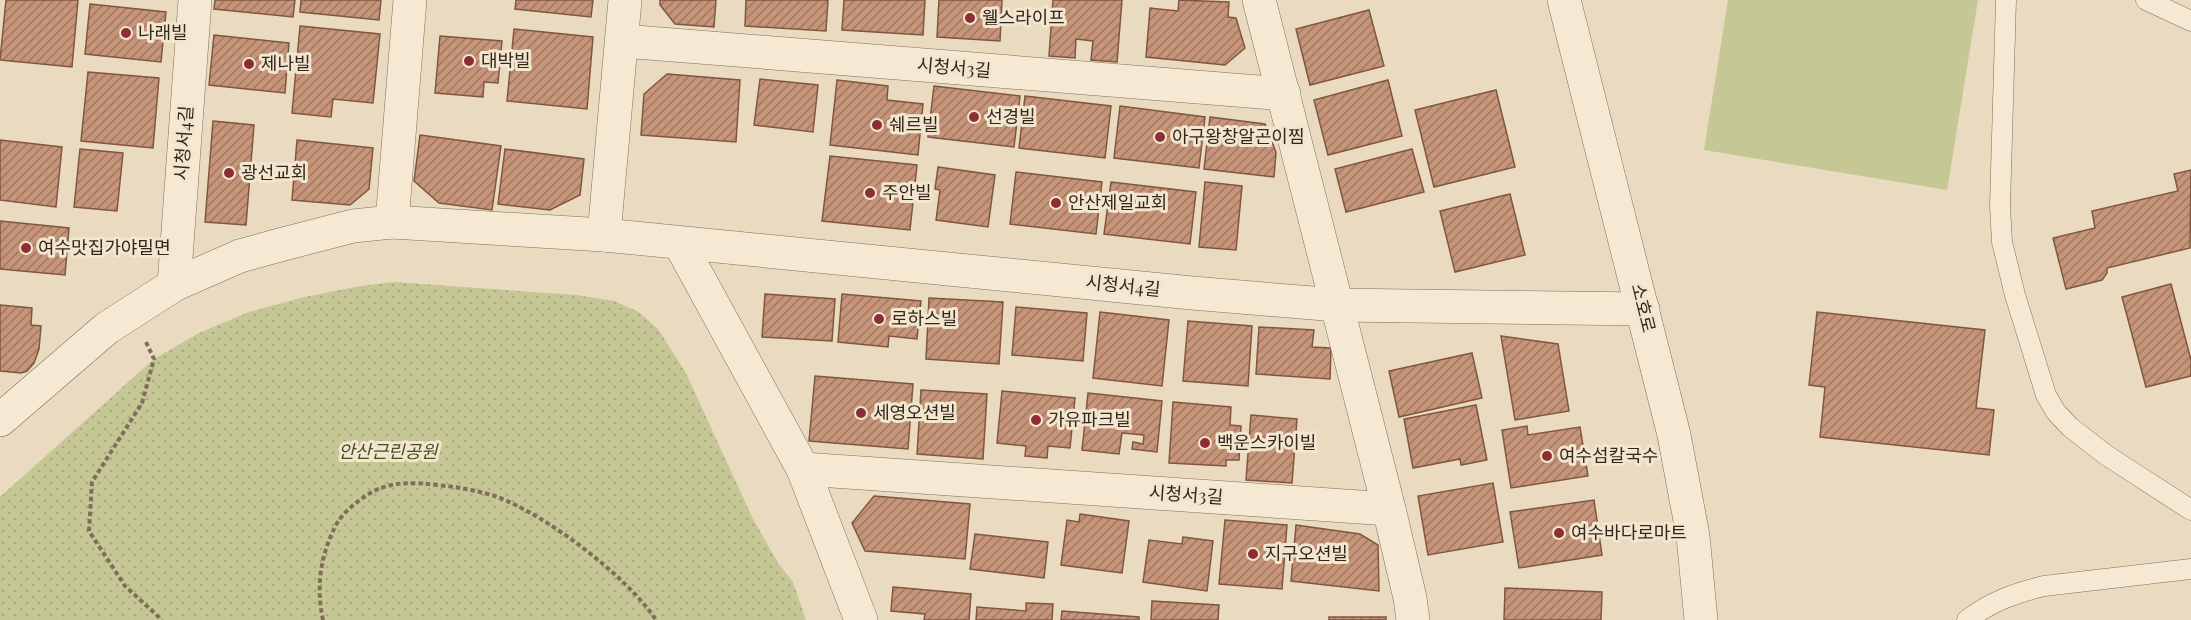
<svg xmlns="http://www.w3.org/2000/svg" width="2191" height="620" font-family="'Playfair Display','Noto Sans KR',serif">
<defs>
<pattern id="grass-dots" width="8" height="8" patternUnits="userSpaceOnUse" patternTransform="scale(1.5)"><rect width="8" height="8" fill="#c5c795"/><path d="M2 2h.1M6 6h.1" fill="none" stroke="#aaab80" stroke-width="1.8" stroke-linecap="round"/></pattern>
<pattern id="building-hatch" width="6" height="6" patternUnits="userSpaceOnUse" patternTransform="scale(1.5)"><rect width="6" height="6" fill="#c69479"/><path d="M-1 1l2-2M0 6l6-6M5 7l2-2" fill="none" stroke="#a17963"/></pattern>
</defs>
<rect width="100%" height="100%" fill="#eadbc0"/>
<polygon fill="url(#grass-dots)" points="394,282 576,295 614,301 639,312 658,329 686,373 753,519 778,563 793,582 806,620 0,620 0,497 154,359 199,333 249,312 304,297 361,286"/>
<polygon fill="#c5c795" points="1728,0 1978,0 1947,190 1704,150"/>
<g fill="url(#building-hatch)" stroke="#805641" stroke-width="1.5">
<polygon points="6,0 78,0 72,67 0,60"/>
<polygon points="215,0 295,0 293,17 214,9"/>
<polygon points="301,0 381,0 379,20 300,12"/>
<polygon points="516,0 593,0 591,17 515,9"/>
<polygon points="660,0 716,0 714,27 675,24 660,5"/>
<polygon points="746,0 828,0 826,31 745,26"/>
<polygon points="844,0 925,0 923,35 842,30"/>
<polygon points="939,0 1002,0 1000,41 937,37"/>
<polygon points="1053,0 1122,0 1117,62 1091,60 1093,41 1076,39 1075,58 1049,56"/>
<polygon points="1179,0 1229,2 1228,17 1236,18 1245,48 1225,65 1146,57 1150,8 1178,11"/>
<polygon points="90,4 166,12 161,62 85,54"/>
<polygon points="1369,10 1384,66 1310,85 1296,29"/>
<polygon points="300,26 380,34 373,103 333,99 331,117 292,113"/>
<polygon points="514,29 593,37 587,109 507,101"/>
<polygon points="214,35 289,43 285,93 209,85"/>
<polygon points="440,36 502,41 498,83 484,82 483,97 435,93"/>
<polygon points="88,72 159,78 153,148 81,141"/>
<polygon points="667,74 740,80 736,142 641,135 644,94"/>
<polygon points="760,79 818,85 813,132 754,125"/>
<polygon points="837,80 888,86 887,100 923,104 918,155 830,145"/>
<polygon points="1388,80 1402,136 1328,155 1314,100"/>
<polygon points="934,86 1020,96 1014,147 928,137"/>
<polygon points="1496,90 1515,167 1434,187 1415,110"/>
<polygon points="1025,96 1111,106 1105,158 1019,148"/>
<polygon points="1120,106 1205,117 1199,168 1114,158"/>
<polygon points="1210,117 1265,124 1276,152 1274,177 1204,169"/>
<polygon points="213,121 254,125 246,225 205,222"/>
<polygon points="420,135 501,146 492,210 439,203 414,181"/>
<polygon points="0,140 62,147 56,207 0,200"/>
<polygon points="297,140 373,148 369,189 350,205 292,200"/>
<polygon points="80,149 123,153 117,211 74,207"/>
<polygon points="505,149 584,159 580,195 550,210 498,204"/>
<polygon points="1412,149 1424,192 1346,212 1335,169"/>
<polygon points="830,156 917,165 910,230 822,221"/>
<polygon points="938,167 995,175 988,227 936,220 940,190 935,189"/>
<polygon points="2191,170 2190,248 2107,268 2107,273 2102,280 2066,289 2053,238 2095,228 2092,211 2178,191 2174,174"/>
<polygon points="1016,172 1102,182 1096,234 1010,224"/>
<polygon points="1111,182 1196,192 1190,244 1104,234"/>
<polygon points="1205,182 1242,186 1236,250 1199,247"/>
<polygon points="1510,194 1525,255 1455,272 1440,211"/>
<polygon points="0,221 69,228 65,275 0,269"/>
<polygon points="2171,284 2191,360 2191,376 2146,387 2122,297"/>
<polygon points="765,294 835,299 832,341 762,337"/>
<polygon points="842,294 921,301 917,339 889,336 888,347 838,342"/>
<polygon points="929,298 1003,302 999,364 926,359"/>
<polygon points="0,305 32,308 31,325 41,326 39,349 34,363 27,371 21,373 0,371"/>
<polygon points="1016,307 1087,313 1083,361 1012,355"/>
<polygon points="1100,312 1169,320 1162,386 1093,378"/>
<polygon points="1817,312 1985,330 1976,408 1994,410 1989,455 1820,437 1825,387 1809,385"/>
<polygon points="1188,321 1252,326 1248,386 1183,381"/>
<polygon points="1259,327 1314,330 1312,347 1331,348 1330,379 1256,374"/>
<polygon points="1501,336 1558,344 1569,411 1515,420"/>
<polygon points="1472,353 1482,398 1399,417 1389,371"/>
<polygon points="815,376 913,384 908,449 809,441"/>
<polygon points="921,390 987,394 983,459 917,454"/>
<polygon points="1002,391 1075,398 1070,448 1048,446 1047,458 1025,456 1026,446 997,443"/>
<polygon points="1088,393 1162,401 1157,452 1132,449 1133,442 1143,444 1144,435 1122,433 1119,454 1082,450"/>
<polygon points="1173,402 1231,407 1230,425 1241,426 1239,460 1226,460 1226,466 1169,463"/>
<polygon points="1476,405 1487,460 1461,465 1460,459 1413,468 1404,419"/>
<polygon points="1251,415 1297,419 1292,483 1246,480"/>
<polygon points="1527,426 1528,435 1580,427 1588,476 1511,488 1502,430"/>
<polygon points="1493,483 1503,542 1428,555 1418,496"/>
<polygon points="874,496 970,504 965,559 865,551 852,523"/>
<polygon points="1594,500 1602,555 1519,568 1510,512"/>
<polygon points="1080,514 1129,521 1122,573 1061,565 1067,520 1079,522"/>
<polygon points="1225,520 1287,525 1282,589 1219,584"/>
<polygon points="1296,525 1360,534 1378,545 1379,591 1291,581"/>
<polygon points="975,534 1048,542 1044,578 970,569"/>
<polygon points="1183,537 1213,541 1207,591 1143,582 1149,540 1182,544"/>
<polygon points="893,587 971,594 969,620 924,620 925,614 891,611"/>
<polygon points="1505,588 1602,592 1601,620 1504,620"/>
<polygon points="1152,601 1219,605 1218,620 1151,620"/>
<polygon points="1026,603 1053,604 1052,620 976,620 977,607 1026,611"/>
<polygon points="1062,611 1139,617 1139,620 1061,620"/>
<rect x="1329" y="617" width="57" height="3"/>
</g>
<g fill="none" stroke-linecap="round" stroke-linejoin="round">
<g stroke="#826d5a" stroke-width="21">
<g id="service">
<polyline points="2006,0 2000,206 2002,242 2015,295 2046,395 2056,412 2070,427 2106,455 2191,510"/>
<polyline points="2146,0 2191,21"/>
<path d="M1967,620c23,-18 48,-27 77,-34l147,-17"/>
</g>
</g>
<g stroke="#826d5a" stroke-width="34">
<g id="minor">
<polyline points="1259,0 1389,509 1410,598 1413,620"/>
<polyline points="623,41 1284,94"/>
<polyline points="392,222 410,0"/>
<polyline points="604,235 625,0"/>
<polyline points="680,244 803,469 861,620"/>
<polyline points="174,285 195,0"/>
<polyline points="0,420 107,328 174,285 240,256 276,246 353,226 392,222 604,235 1192,293 1337,305 1643,309"/>
<polyline points="803,469 1389,509"/>
</g>
</g>
<g stroke="#826d5a" stroke-width="34">
<polyline id="tertiary" points="1564,0 1674,435 1693,536 1701,620"/>
</g>
<g stroke="#826d5a" stroke-width="4" stroke-dasharray="4.5 3" stroke-linecap="butt">
<polyline points="146,342 154,359 142,403 92,482 89,531 125,586 162,620"/>
<path d="M323,620c-7,-32 -3,-63 12,-93 7,-14 19,-23 32,-32 22,-14 44,-13 70,-10 20,2 38,5 58,11 50,18 132,80 161,124"/>
</g>
<use href="#service" stroke="#f6e9d3" stroke-width="20"/>
<use href="#minor" stroke="#f6e9d3" stroke-width="33"/>
<use href="#tertiary" stroke="#f6e9d3" stroke-width="33"/>
</g>
<g fill="#8d2e34" stroke="#f2e6cf" stroke-width="2">
<circle cx="970" cy="18" r="6"/>
<circle cx="126" cy="33" r="6"/>
<circle cx="469" cy="61" r="6"/>
<circle cx="249" cy="64" r="6"/>
<circle cx="974" cy="117" r="6"/>
<circle cx="877" cy="125" r="6"/>
<circle cx="1160" cy="137" r="6"/>
<circle cx="229" cy="173" r="6"/>
<circle cx="870" cy="193" r="6"/>
<circle cx="1056" cy="203" r="6"/>
<circle cx="26" cy="248" r="6"/>
<circle cx="879" cy="319" r="6"/>
<circle cx="861" cy="413" r="6"/>
<circle cx="1036" cy="420" r="6"/>
<circle cx="1205" cy="443" r="6"/>
<circle cx="1547" cy="456" r="6"/>
<circle cx="1559" cy="533" r="6"/>
<circle cx="1253" cy="554" r="6"/>
</g>
<g text-anchor="middle" stroke-width="6" stroke-linejoin="round" paint-order="stroke">
<g font-size="18" fill="#33261d" stroke="#f2e6cf" text-anchor="start">
<text x="982" y="24">웰스라이프</text>
<text x="138" y="39">나래빌</text>
<text x="481" y="67">대박빌</text>
<text x="261" y="70">제나빌</text>
<text x="986" y="123">선경빌</text>
<text x="889" y="131">쉐르빌</text>
<text x="1172" y="143">아구왕창알곤이찜</text>
<text x="241" y="179">광선교회</text>
<text x="882" y="199">주안빌</text>
<text x="1068" y="209">안산제일교회</text>
<text x="38" y="254">여수맛집가야밀면</text>
<text x="891" y="325">로하스빌</text>
<text x="873" y="419">세영오션빌</text>
<text x="1048" y="426">가유파크빌</text>
<text x="1217" y="449">백운스카이빌</text>
<text x="1559" y="462">여수섬칼국수</text>
<text x="1571" y="539">여수바다로마트</text>
<text x="1265" y="560">지구오션빌</text>
</g>
<g font-size="18" fill="#33261d" stroke="#f2e6cf">
<text transform="translate(954 68) rotate(5)" y="6">시청서3길</text>
<text transform="translate(184 143) rotate(-86)" y="6">시청서4길</text>
<text transform="translate(1123 286) rotate(6)" y="6">시청서4길</text>
<text transform="translate(1643 308) rotate(76)" y="6">소호로</text>
<text transform="translate(1186 495) rotate(4)" y="6">시청서3길</text>
</g>
<g font-size="18" font-style="italic" fill="#464e25" stroke="#f2e6cf">
<text x="388" y="458">안산근린공원</text>
</g>
</g>
</svg>
